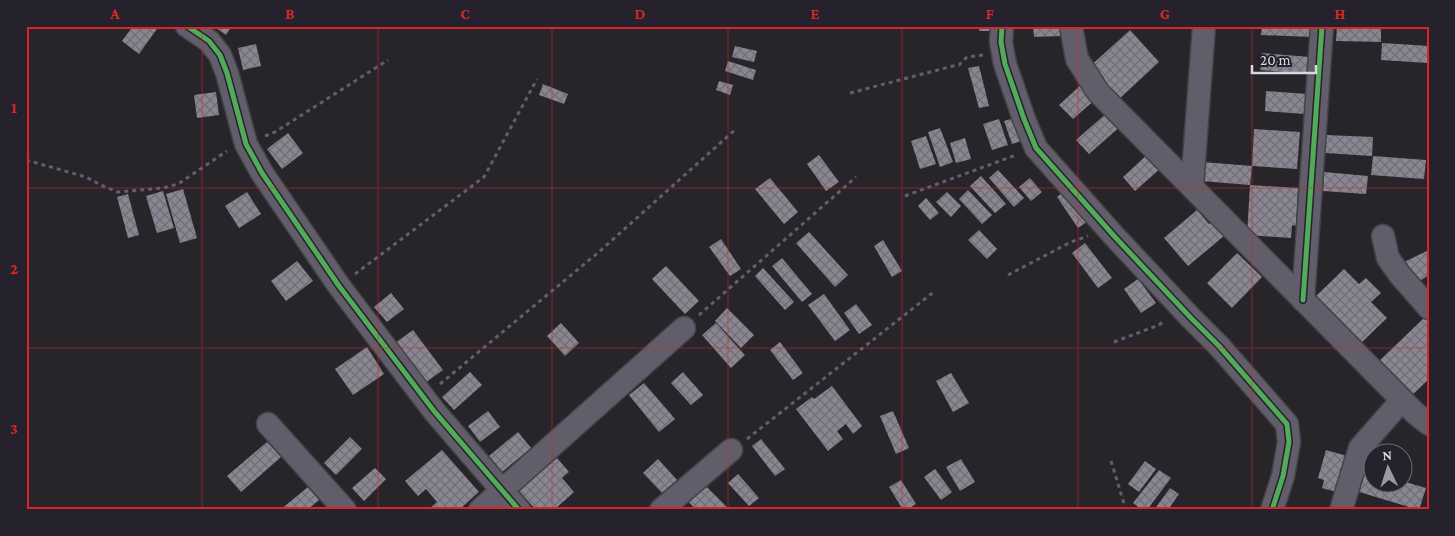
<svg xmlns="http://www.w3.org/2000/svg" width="1455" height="536" font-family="'Crimson Pro',serif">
<defs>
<pattern id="building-cross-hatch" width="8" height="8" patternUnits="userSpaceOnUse" patternTransform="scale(1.25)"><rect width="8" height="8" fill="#8a8691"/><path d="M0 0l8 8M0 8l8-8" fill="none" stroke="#706e76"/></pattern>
</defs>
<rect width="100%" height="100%" fill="#27252a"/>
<g fill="url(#building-cross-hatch)">
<polygon points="133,26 159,26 139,54 122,41"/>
<polygon points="213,26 232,26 226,35"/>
<rect x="979" y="26" width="13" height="5"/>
<polygon points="1033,26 1061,26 1062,36 1034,37"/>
<polygon points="1262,26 1311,26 1311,37 1261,35"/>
<polygon points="1337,26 1381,26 1381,42 1336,41"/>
<polygon points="1130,30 1159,62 1118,100 1088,68"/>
<polygon points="1382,43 1429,46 1428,63 1381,60"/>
<polygon points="256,44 261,66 243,70 238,48"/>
<polygon points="735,46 757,51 754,62 732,57"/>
<polygon points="1262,53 1310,57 1308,74 1260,70"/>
<polygon points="728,61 756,70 753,80 725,71"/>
<polygon points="979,66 989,106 979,108 968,68"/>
<polygon points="719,81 733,85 730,95 716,90"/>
<polygon points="543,84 568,94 564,104 539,95"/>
<polygon points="1082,84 1096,99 1073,119 1059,105"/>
<polygon points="1266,91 1307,94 1305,114 1265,111"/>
<polygon points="216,92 219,115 197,118 194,95"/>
<polygon points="1109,111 1122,125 1089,154 1076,140"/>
<polygon points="1018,117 1025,140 1012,144 1004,121"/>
<polygon points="999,119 1008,145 992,150 983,124"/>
<polygon points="940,128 953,162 940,167 928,132"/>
<polygon points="1254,129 1300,132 1297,169 1252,166"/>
<polygon points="288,133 303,153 282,169 267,149"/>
<polygon points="1326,135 1373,137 1372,156 1325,153"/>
<polygon points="926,136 936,164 920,169 911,141"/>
<polygon points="965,138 971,159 956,163 950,143"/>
<polygon points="1149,153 1162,167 1135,191 1123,177"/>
<polygon points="819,155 839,182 826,191 807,164"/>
<polygon points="1373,156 1426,160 1424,179 1371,175"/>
<polygon points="1202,162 1252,166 1250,185 1201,181"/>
<polygon points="998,170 1024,198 1014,207 989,178"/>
<polygon points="1324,172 1368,176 1366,194 1323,191"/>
<polygon points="981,176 1006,204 995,213 970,186"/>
<polygon points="770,178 798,212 784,224 755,189"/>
<polygon points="1030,178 1042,192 1031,201 1019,187"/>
<polygon points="1250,185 1298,188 1296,226 1292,225 1291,238 1247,235"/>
<polygon points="183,189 197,238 180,243 166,194"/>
<polygon points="968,190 992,215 982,224 959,199"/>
<polygon points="1066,190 1088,221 1078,228 1057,197"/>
<polygon points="163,191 174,228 157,233 146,196"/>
<polygon points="247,192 261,214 239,228 225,206"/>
<polygon points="947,192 961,206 951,217 936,202"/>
<polygon points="128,194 139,235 128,238 117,197"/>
<polygon points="926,198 939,213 930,220 918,206"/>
<polygon points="1197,210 1209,224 1212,222 1224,236 1188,266 1164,238"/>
<polygon points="979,230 997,249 987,259 968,240"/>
<polygon points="809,232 848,275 835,287 796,243"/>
<polygon points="721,239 741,269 730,276 709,247"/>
<polygon points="883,240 902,271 892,277 874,246"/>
<polygon points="1085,243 1112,278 1098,288 1072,253"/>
<polygon points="1429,250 1429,275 1415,284 1404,262"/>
<polygon points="1237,253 1262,277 1232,308 1207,283"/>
<polygon points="782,258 812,294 802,302 772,266"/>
<polygon points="297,261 313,281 286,301 271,281"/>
<polygon points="666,266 699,301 685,314 652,279"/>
<polygon points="763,268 794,302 785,310 755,276"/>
<polygon points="1344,269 1359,284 1366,278 1381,293 1371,302 1387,318 1358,346 1312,300"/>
<polygon points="1138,279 1156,303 1141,313 1124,289"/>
<polygon points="391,293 404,309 387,322 374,307"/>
<polygon points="824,294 850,330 835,341 808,305"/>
<polygon points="856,304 872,325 859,334 844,313"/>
<polygon points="727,308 754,335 741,348 715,321"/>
<polygon points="1425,317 1429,321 1429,379 1409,398 1376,364"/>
<polygon points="561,323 579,343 565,356 547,336"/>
<polygon points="716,323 745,355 731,368 702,335"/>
<polygon points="413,330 443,370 425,383 395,343"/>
<polygon points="780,342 803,373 793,380 770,350"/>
<polygon points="367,347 384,374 353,395 335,369"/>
<polygon points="470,372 482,385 454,410 442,397"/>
<polygon points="683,372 703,395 691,405 671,383"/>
<polygon points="951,373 969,403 953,412 936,381"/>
<polygon points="644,383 675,419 659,432 629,395"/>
<polygon points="832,386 862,426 853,434 846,424 837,431 843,439 828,451 796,409 812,397 814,399"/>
<polygon points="488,411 500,427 480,442 468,426"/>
<polygon points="893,411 909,448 896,454 880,416"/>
<polygon points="518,432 531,448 502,472 489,456"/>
<polygon points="350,437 362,449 336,475 324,463"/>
<polygon points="761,439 785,469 775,476 752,446"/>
<polygon points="267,442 281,457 241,492 227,476"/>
<polygon points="442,450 479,492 459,510 431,510 430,508 437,502 426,489 418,496 405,481"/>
<polygon points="1326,450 1347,456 1337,492 1322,488 1324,480 1318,478"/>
<polygon points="557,458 569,472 562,478 574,492 554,510 536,510 519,491"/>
<polygon points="658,459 677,480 662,493 643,473"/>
<polygon points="961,459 975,482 960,491 946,467"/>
<polygon points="1145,461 1156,469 1139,492 1128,484"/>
<polygon points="375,468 386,479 364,501 352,488"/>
<polygon points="935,469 952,492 941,500 924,477"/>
<polygon points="1362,469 1372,472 1372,484 1402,484 1402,481 1426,488 1419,510 1356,491"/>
<polygon points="1159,470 1171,478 1147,510 1142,510 1133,503"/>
<polygon points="738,474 759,498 749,506 728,483"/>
<polygon points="901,480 916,504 906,510 903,510 889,487"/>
<polygon points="704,484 730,510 696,510 687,500"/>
<polygon points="308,487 319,500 307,510 280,510"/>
<polygon points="1170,488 1179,494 1168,510 1154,510"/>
</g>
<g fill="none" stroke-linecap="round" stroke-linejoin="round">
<g stroke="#444246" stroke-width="25">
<g id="street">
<polyline points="187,26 209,41 220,55 227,73 246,144 262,173 339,286 434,411 519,510"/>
<polyline points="1002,26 1001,42 1005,64 1024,119 1036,148 1115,237 1191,318 1219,346 1287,424 1289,442 1283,476 1272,510"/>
<polyline points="1071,26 1077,59 1098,92 1415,413 1429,424"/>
<polyline points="1192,187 1204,26"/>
<polyline points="1383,236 1388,258 1400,275 1429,308"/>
<polyline points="1303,300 1322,26"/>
<polyline points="268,424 345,510"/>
<polyline points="480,510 684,328"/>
<polyline points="661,510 731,450"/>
<polyline points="1341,510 1360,448 1402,400"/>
</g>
</g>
<g stroke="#625f68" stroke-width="3" stroke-dasharray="4 4" stroke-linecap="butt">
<polyline points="850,93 953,66 959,65 967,57 983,55"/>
<polyline points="265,136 275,132 388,60"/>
<polyline points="26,160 86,177 103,186 118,192 163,188 178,184 227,151"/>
<polyline points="905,196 1016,155"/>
<polyline points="355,274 484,177 537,79"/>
<polyline points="1008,275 1071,242 1088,236"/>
<polyline points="699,315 856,177"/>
<polyline points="1114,342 1159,325 1165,320"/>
<polyline points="440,384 600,251 737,128"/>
<polyline points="747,439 935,291"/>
<polyline points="1111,461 1126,510"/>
</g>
<use href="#street" stroke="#625d6a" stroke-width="22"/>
<g stroke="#26222d" stroke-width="8">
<g id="cycleway">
<polyline points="187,26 209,41 220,55 227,73 246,144 262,173 339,286 434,411 519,510"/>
<polyline points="1002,26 1001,42 1005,64 1024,119 1036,148 1115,237 1191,318 1219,346 1287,424 1289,442 1283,476 1272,510"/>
<polyline points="1303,300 1322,26"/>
</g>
</g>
<use href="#cycleway" stroke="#51ab58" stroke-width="5"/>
</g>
<path fill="none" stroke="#d62828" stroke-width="1" stroke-opacity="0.55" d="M202,26v484M378,26v484M552,26v484M728,26v484M902,26v484M1078,26v484M1252,26v484M26,188h1403M26,348h1403"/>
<rect width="1455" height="536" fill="none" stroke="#26222d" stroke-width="55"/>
<g transform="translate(1388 468) rotate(356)"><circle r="24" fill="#26222d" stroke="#6e6b74"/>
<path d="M0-4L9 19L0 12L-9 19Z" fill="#9b99a0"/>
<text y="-8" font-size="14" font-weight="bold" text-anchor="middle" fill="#dad8df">N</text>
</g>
<path d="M1252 65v8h64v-8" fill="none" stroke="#dad8df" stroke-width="2.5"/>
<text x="1260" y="65" font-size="15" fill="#dad8df" stroke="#26222d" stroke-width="4" paint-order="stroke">20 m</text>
<rect x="28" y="28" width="1400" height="480" fill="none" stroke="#d62828" stroke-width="2"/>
<g font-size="16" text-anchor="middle" font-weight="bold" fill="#d62828">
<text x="115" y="19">A</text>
<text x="290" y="19">B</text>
<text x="465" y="19">C</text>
<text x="640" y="19">D</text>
<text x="815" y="19">E</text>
<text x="990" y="19">F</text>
<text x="1165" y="19">G</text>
<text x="1340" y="19">H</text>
<text x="14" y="113">1</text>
<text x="14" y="274">2</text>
<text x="14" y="434">3</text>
</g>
</svg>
